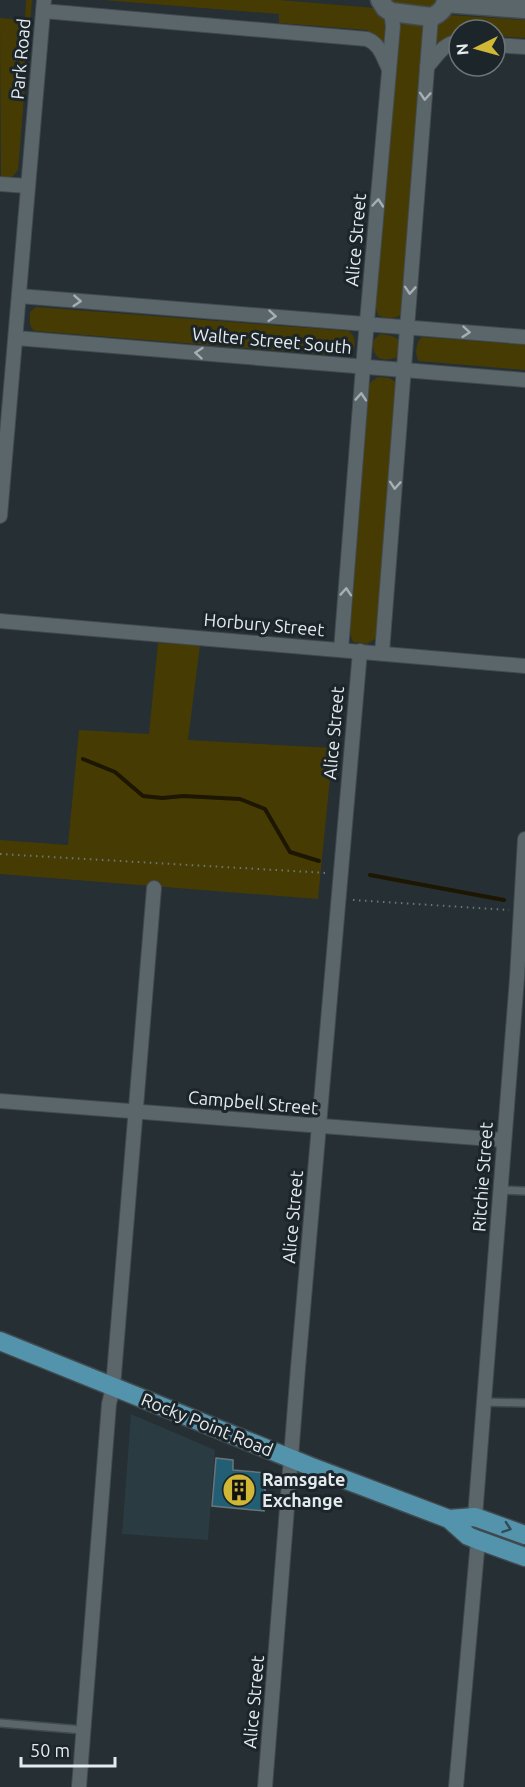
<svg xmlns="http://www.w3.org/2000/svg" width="525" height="1787" font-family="Ubuntu,sans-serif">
<rect width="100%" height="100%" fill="#252f34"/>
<polygon fill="#2a3b42" points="131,1414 215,1450 208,1540 122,1534"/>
<g fill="#463c03">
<polygon points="26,0 32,0 18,170 12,177 1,178 0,18 25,20"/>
<path d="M103,0h176l96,8c18,17 13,22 11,44l-13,-18 -6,-4 -88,-7v-9z"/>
<path d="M390,0h46l1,1 -3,5c-13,3 -33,4 -44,-6z"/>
<polygon points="448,15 525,20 525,38 495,36 495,30 459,30 459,33 454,32 434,49 438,23"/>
<path d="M396,20l30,2 -24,292c-6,5 -17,5 -24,1l-3,-9z"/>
<path d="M36,307l312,24c10,4 8,21 0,25l-313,-25c-7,-4 -5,-12 -5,-19z"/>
<path d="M380,334c17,2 24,4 17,23 -16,6 -25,1 -24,-16z"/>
<path d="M422,337l103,8v25l-106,-9c-5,-6 -3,-19 3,-24z"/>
<polygon points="378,377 389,378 396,382 396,386 377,633 375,639 367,644 353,642 350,634 369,387 370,383"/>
<polygon points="158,643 200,645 188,740 333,748 318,899 0,874 0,840 68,845 79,730 149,734"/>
</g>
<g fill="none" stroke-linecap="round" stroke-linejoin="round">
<g stroke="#1d1600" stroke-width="4">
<polyline points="83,759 115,772 143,796 162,798 183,796 240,799 265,809 290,852 319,861"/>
<polyline points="370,875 504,900"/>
</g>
</g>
<polygon fill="#225f75" stroke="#69757a" stroke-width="1.5" points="216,1458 233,1460 233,1470 266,1473 264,1511 212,1506"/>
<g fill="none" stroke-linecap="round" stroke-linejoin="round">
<g stroke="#414a4e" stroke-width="10">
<g id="lane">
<polyline points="501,1190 525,1191"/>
<polyline points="484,1402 525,1403"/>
<polyline points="0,1723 83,1730"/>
</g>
</g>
<g stroke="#414a4e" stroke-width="16">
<g id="street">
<path d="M43,11l324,28c13,5 16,18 22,30"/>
<polyline points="495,45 525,47"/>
<path d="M427,67c8,-9 18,-26 32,-25"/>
<polyline points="0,184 28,186"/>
<polyline points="19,296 525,337"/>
<polyline points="16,338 525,380"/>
<polyline points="0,516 44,0"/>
<polyline points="0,621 525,666"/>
<polyline points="341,650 363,367 393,26 391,12"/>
<polyline points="382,653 431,17"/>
<polyline points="0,1101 504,1140"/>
<polyline points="475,1517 517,978 525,839"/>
<polyline points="79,1787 109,1404 113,1387 154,888"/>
<polyline points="265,1787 298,1368 360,651"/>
<polyline points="456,1787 478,1540"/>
</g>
</g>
<g stroke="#414a4e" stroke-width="21">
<g id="secondary">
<path d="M380,0l5,8 6,4 40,5c8,-3 14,-8 15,-17"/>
<polyline points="446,3 525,9"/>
</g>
</g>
<g stroke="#414a4e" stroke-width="21">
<g id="primary">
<polyline points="0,1341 312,1467 449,1519 468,1536 478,1540 525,1557"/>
<polyline points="449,1519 475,1517 525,1535"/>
</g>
</g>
<g stroke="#6d767a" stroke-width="2" stroke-dasharray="1.5 4.5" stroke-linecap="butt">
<polyline points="0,854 327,873"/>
<polyline points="353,900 509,910"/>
</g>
<use href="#lane" stroke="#5b666b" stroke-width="7"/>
<use href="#street" stroke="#5b666b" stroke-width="14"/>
<use href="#secondary" stroke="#5b666b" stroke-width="18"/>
<use href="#primary" stroke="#5394ac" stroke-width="18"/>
</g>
<defs><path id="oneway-chevron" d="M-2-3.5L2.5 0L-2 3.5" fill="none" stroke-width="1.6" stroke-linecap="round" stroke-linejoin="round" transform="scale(1.5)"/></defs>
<g stroke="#a6afb3">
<use href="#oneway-chevron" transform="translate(425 96) rotate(94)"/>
<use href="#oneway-chevron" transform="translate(378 203) rotate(-85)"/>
<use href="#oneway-chevron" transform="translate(410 290) rotate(94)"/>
<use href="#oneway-chevron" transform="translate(77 301) rotate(4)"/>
<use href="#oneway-chevron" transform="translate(272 316) rotate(5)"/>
<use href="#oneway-chevron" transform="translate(466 332) rotate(5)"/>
<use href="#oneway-chevron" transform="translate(199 353) rotate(-175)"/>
<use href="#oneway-chevron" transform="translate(361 397) rotate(-86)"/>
<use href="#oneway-chevron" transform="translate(395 485) rotate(94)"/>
<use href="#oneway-chevron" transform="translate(346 592) rotate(-86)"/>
</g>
<use stroke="#2f4c58" href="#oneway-chevron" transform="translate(507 1528) rotate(19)"/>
<defs>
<g id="building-disc" transform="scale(1.725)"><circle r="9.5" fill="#d1b736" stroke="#1c252a"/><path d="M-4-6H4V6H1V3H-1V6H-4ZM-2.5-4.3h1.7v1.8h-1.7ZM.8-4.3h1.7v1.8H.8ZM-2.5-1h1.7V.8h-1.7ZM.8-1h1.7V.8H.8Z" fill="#111"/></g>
</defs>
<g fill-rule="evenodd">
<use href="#building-disc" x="239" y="1490"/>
</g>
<g text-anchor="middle" stroke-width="6" stroke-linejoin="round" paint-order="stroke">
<g font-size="18" fill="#e4ebee" stroke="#1c252a">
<text transform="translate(21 59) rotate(-85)" y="6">Park Road</text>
<text transform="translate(356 240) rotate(-85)" y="6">Alice Street</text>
<text transform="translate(272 341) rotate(5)" y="6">Walter Street South</text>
<text transform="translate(264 625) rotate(5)" y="6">Horbury Street</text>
<text transform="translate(334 733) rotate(-85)" y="6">Alice Street</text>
<text transform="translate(253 1103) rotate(5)" y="6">Campbell Street</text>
<text transform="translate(483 1177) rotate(-86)" y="6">Ritchie Street</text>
<text transform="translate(293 1217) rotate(-85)" y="6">Alice Street</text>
<text transform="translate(207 1425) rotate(22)" y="6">Rocky Point Road</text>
<text transform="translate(254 1702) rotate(-85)" y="6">Alice Street</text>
</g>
<g font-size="18" font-weight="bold" fill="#e4ebee" stroke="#1c252a" text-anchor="start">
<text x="262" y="1486">Ramsgate<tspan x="262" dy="21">Exchange</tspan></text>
</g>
</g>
<g transform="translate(477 48) rotate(265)"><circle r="28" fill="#1c252a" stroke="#6c7478" stroke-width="1.5"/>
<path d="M0-4.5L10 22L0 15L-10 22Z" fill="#d1b736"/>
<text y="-9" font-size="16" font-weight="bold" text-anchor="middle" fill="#e4ebee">N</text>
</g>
<path d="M21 1757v9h94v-9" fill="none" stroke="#e4ebee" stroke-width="3"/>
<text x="30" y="1757" font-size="18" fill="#e4ebee" stroke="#1c252a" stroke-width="4.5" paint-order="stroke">50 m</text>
</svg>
